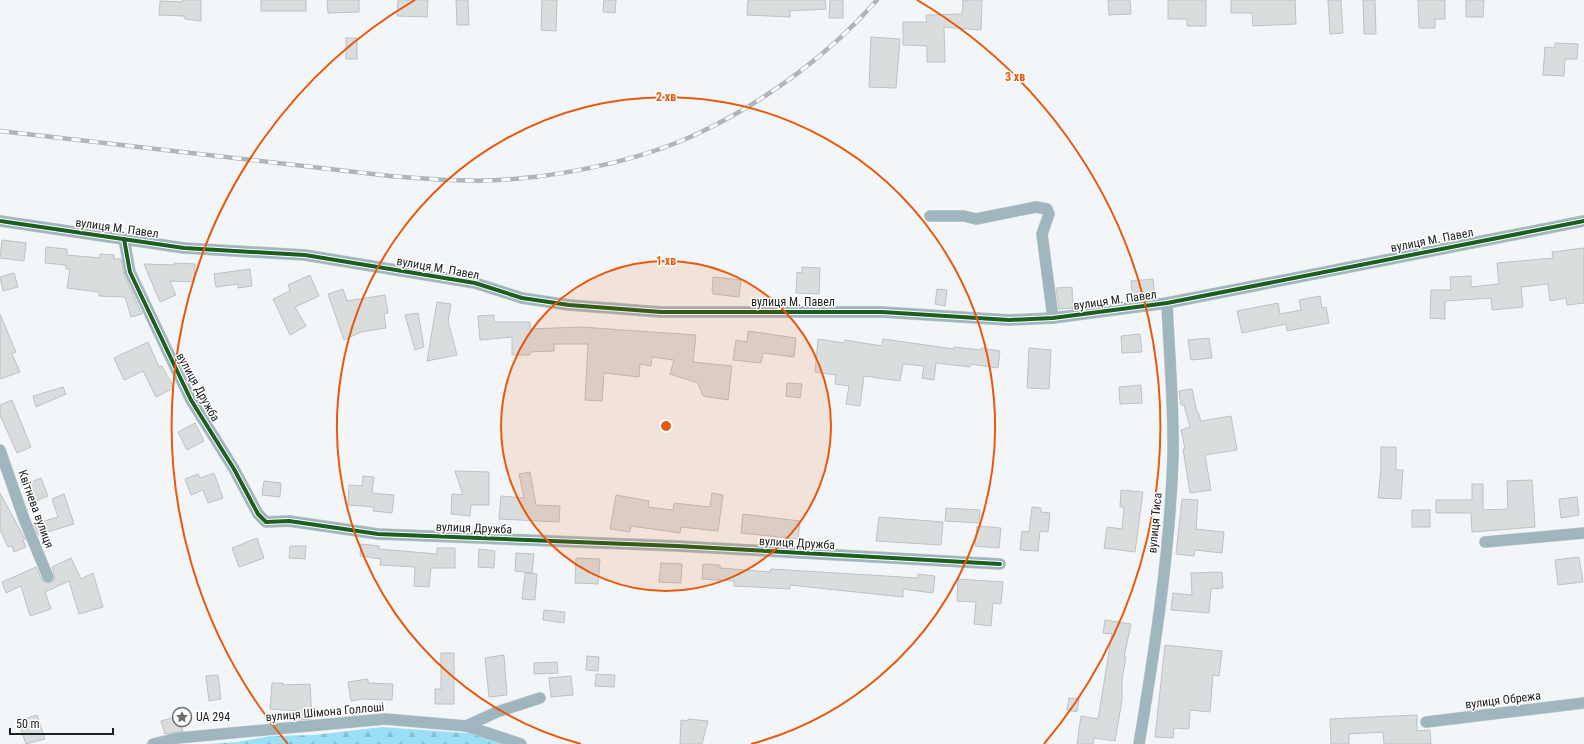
<svg xmlns="http://www.w3.org/2000/svg" width="1584" height="744" font-family="'Roboto Condensed',sans-serif">
<defs>
<pattern id="forest-firs" width="22" height="20" patternUnits="userSpaceOnUse"><rect width="22" height="20" fill="#9adff6"/><path d="M5 1l3.5 6h-7zM16 11l3.5 6h-7z" fill="#84bfd3"/></pattern>
</defs>
<rect width="100%" height="100%" fill="#f3f6f8"/>
<polygon fill="url(#forest-firs)" points="382,727 479,734 507,744 207,744 237,742 271,736 314,735"/>
<g fill="#daddde" stroke="#bfc1c2">
<polygon points="182,0 201,0 201,21 185,19 184,16 159,15 160,1 182,2"/>
<rect x="261" y="0" width="45" height="11"/>
<polygon points="327,0 359,0 359,12 328,13"/>
<polygon points="398,0 428,0 427,17 397,16"/>
<polygon points="456,0 468,0 469,25 457,25"/>
<polygon points="542,0 557,0 556,31 541,30"/>
<polygon points="604,0 616,0 615,13 603,12"/>
<polygon points="748,0 825,0 826,9 790,11 790,17 747,15"/>
<polygon points="830,0 843,0 843,18 829,18"/>
<polygon points="963,0 982,0 981,30 944,27 945,62 927,62 927,46 903,45 903,22 927,22 926,15 962,14"/>
<polygon points="1108,0 1130,0 1131,14 1109,15"/>
<polygon points="1168,0 1206,0 1206,26 1187,26 1187,19 1168,19"/>
<polygon points="1231,0 1295,0 1296,24 1253,26 1252,13 1231,13"/>
<polygon points="1328,0 1341,0 1343,33 1330,34"/>
<polygon points="1363,0 1375,0 1376,34 1364,34"/>
<polygon points="1418,0 1445,0 1445,19 1435,19 1435,28 1419,28"/>
<polygon points="1466,0 1484,0 1483,17 1466,17"/>
<polygon points="871,37 900,39 896,88 869,87"/>
<rect x="346" y="38" width="11" height="21"/>
<polygon points="1555,43 1578,44 1577,59 1565,59 1564,76 1543,75 1545,47 1555,48"/>
<polygon points="2,240 26,243 24,261 0,258"/>
<polygon points="46,247 67,249 67,255 100,258 100,254 114,255 114,259 121,259 124,275 142,314 131,317 125,297 99,296 99,292 67,288 70,269 66,269 66,265 45,263"/>
<polygon points="1584,248 1584,303 1567,305 1566,298 1550,301 1548,284 1521,287 1523,307 1492,310 1491,298 1445,301 1445,319 1430,318 1431,290 1451,290 1450,277 1471,276 1471,287 1499,284 1497,263 1553,258 1552,252"/>
<polygon points="174,263 195,264 194,282 170,281 176,295 160,302 144,264 174,265"/>
<polygon points="802,267 820,268 819,294 796,293 797,272 802,273"/>
<polygon points="250,269 252,286 238,288 238,284 216,287 214,274"/>
<polygon points="14,273 18,287 3,291 0,277"/>
<polygon points="310,275 319,296 295,307 306,326 290,335 273,299 290,291 288,285"/>
<polygon points="713,277 741,280 739,297 713,294 713,291 712,291"/>
<polygon points="1153,279 1155,297 1133,299 1131,281"/>
<polygon points="1072,287 1073,308 1059,309 1056,288"/>
<polygon points="343,289 347,301 385,295 388,313 384,314 386,328 361,332 344,340 328,294"/>
<polygon points="937,289 947,290 945,306 935,304"/>
<polygon points="1320,296 1322,308 1326,307 1329,323 1287,331 1286,324 1242,333 1237,311 1278,303 1280,314 1301,310 1299,300"/>
<polygon points="437,302 451,304 448,321 457,355 427,361"/>
<polygon points="418,313 424,347 415,350 405,315"/>
<polygon points="0,314 16,352 12,354 20,372 0,379"/>
<polygon points="494,315 494,322 530,322 530,329 580,327 696,335 693,362 732,366 728,400 703,396 698,383 670,374 674,360 652,357 651,366 640,364 639,377 604,373 602,401 585,400 588,344 554,344 554,351 530,352 530,355 512,355 512,337 480,340 478,316"/>
<polygon points="748,331 796,338 794,357 763,353 761,363 733,360 736,340 747,342"/>
<polygon points="1140,334 1142,352 1122,353 1121,336"/>
<polygon points="1209,338 1212,358 1191,360 1188,340"/>
<polygon points="818,339 844,343 845,340 882,346 883,339 954,349 954,347 981,350 981,348 1000,351 998,368 970,364 970,367 936,363 934,380 922,378 924,366 903,364 900,381 864,376 860,406 846,404 849,386 835,384 836,375 815,372"/>
<polygon points="148,342 159,367 162,366 174,388 156,397 143,371 124,380 114,358"/>
<polygon points="1029,348 1051,350 1049,389 1027,388"/>
<polygon points="787,383 802,384 800,398 786,396"/>
<polygon points="1141,385 1142,403 1120,404 1119,387"/>
<polygon points="63,387 66,394 36,407 33,396"/>
<polygon points="1192,389 1197,412 1198,412 1201,421 1231,416 1237,450 1205,455 1211,490 1190,493 1183,449 1185,449 1181,430 1190,427 1184,405 1181,405 1179,391"/>
<polygon points="12,400 31,447 17,453 0,415 0,405"/>
<polygon points="195,423 204,441 187,450 178,432"/>
<polygon points="1381,447 1396,447 1396,470 1403,470 1401,499 1378,498 1381,469"/>
<polygon points="455,471 489,472 489,505 471,505 470,516 451,514 452,494 463,495"/>
<polygon points="530,472 536,505 560,506 559,522 499,519 501,496 524,498 519,474"/>
<polygon points="214,473 223,498 208,503 203,490 191,495 185,479 198,474 200,478"/>
<polygon points="363,476 374,477 372,493 394,495 392,513 373,511 374,507 348,505 349,485 362,486"/>
<polygon points="41,478 48,496 30,503 24,485"/>
<polygon points="1532,480 1535,527 1472,532 1471,513 1436,513 1436,500 1472,500 1472,484 1483,484 1483,510 1508,509 1507,481"/>
<polygon points="264,481 281,483 280,497 262,495"/>
<polygon points="1121,490 1143,492 1135,552 1104,548 1107,527 1122,529 1124,507 1120,507"/>
<polygon points="0,493 25,539 23,540 26,547 14,552 12,546 8,547 0,530"/>
<polygon points="712,493 723,495 718,531 681,527 680,533 631,526 630,532 610,529 616,495 649,501 648,507 673,510 674,503 710,507"/>
<polygon points="64,494 74,524 38,535 34,524 58,517 52,499"/>
<polygon points="1577,497 1579,515 1561,518 1559,499"/>
<polygon points="1182,499 1198,500 1196,529 1224,532 1222,553 1195,550 1194,556 1176,554"/>
<polygon points="1032,507 1041,508 1041,512 1050,513 1048,532 1040,531 1038,551 1020,550 1022,531 1029,532"/>
<polygon points="946,508 980,510 979,523 945,521"/>
<rect x="1412" y="510" width="18" height="17"/>
<polygon points="743,514 800,521 798,539 741,533"/>
<polygon points="879,517 943,522 941,545 876,541"/>
<polygon points="977,526 1001,528 999,548 975,546"/>
<polygon points="257,538 264,558 239,567 232,548"/>
<polygon points="361,544 379,546 379,549 437,554 437,548 455,548 455,568 431,568 429,587 414,586 415,567 380,565 381,559 360,556"/>
<polygon points="290,546 306,546 305,559 289,558"/>
<polygon points="479,549 495,551 494,568 478,567"/>
<polygon points="516,553 534,554 532,573 515,571"/>
<polygon points="1579,557 1583,582 1558,585 1555,560"/>
<polygon points="71,558 81,579 93,573 103,607 79,614 69,581 45,592 51,609 30,616 21,586 6,593 2,582 36,567 43,582 51,583 55,578 52,567"/>
<polygon points="576,558 600,559 598,584 575,583"/>
<polygon points="661,563 682,564 681,583 659,582"/>
<polygon points="703,564 720,565 720,568 770,572 771,569 918,578 918,574 935,576 933,593 903,589 903,597 790,585 790,589 734,586 734,581 702,579"/>
<polygon points="1222,572 1223,588 1211,589 1209,613 1171,610 1173,593 1192,595 1191,573"/>
<polygon points="525,573 537,574 535,600 522,599"/>
<polygon points="958,579 1003,582 1001,604 993,603 991,626 974,624 976,602 957,601"/>
<polygon points="544,610 565,612 564,623 543,620"/>
<polygon points="1105,620 1131,624 1124,657 1126,657 1122,680 1122,700 1115,741 1094,738 1093,744 1077,744 1081,716 1098,719 1112,634 1103,633"/>
<polygon points="1165,645 1222,651 1219,676 1213,675 1210,712 1190,710 1189,729 1174,728 1173,738 1155,737"/>
<polygon points="441,653 454,653 454,704 435,704 435,689 441,689"/>
<polygon points="504,655 507,695 489,697 485,658"/>
<polygon points="587,656 599,657 598,671 586,670"/>
<polygon points="557,662 558,673 534,674 534,663"/>
<polygon points="596,674 615,675 614,687 595,686"/>
<polygon points="218,675 221,699 209,701 206,676"/>
<polygon points="571,676 573,695 551,697 549,678"/>
<polygon points="368,679 368,683 393,684 392,700 362,699 351,701 348,682"/>
<polygon points="272,683 283,683 283,685 310,684 312,719 298,720 298,711 270,709"/>
<polygon points="1069,698 1079,699 1077,712 1067,710"/>
<polygon points="37,715 45,739 26,744 18,721"/>
<polygon points="1417,715 1417,731 1430,730 1431,744 1384,744 1383,732 1349,734 1349,744 1331,744 1330,719"/>
<polygon points="179,716 183,731 165,734 161,721"/>
<polygon points="688,719 708,721 702,744 680,744 681,720 688,721"/>
</g>
<g fill="none" stroke-linecap="round" stroke-linejoin="round">
<g stroke="#ced0d1" stroke-width="12">
<g id="street">
<polyline points="930,216 964,216 976,219 1036,207 1047,209 1049,214 1042,234 1053,318"/>
<polyline points="0,221 184,248 305,255 475,283 522,298 569,305 661,312 882,312 1009,320 1053,318 1167,303 1584,221"/>
<polyline points="124,239 130,272 168,352 191,400 234,469 258,514 266,522 289,521 378,534 677,546 1000,564"/>
<polyline points="0,450 24,519 48,577"/>
<polyline points="1485,542 1584,533"/>
<polyline points="1426,722 1584,703"/>
<polyline points="466,726 497,712 540,698"/>
<polyline points="153,744 178,738 385,719 466,726 521,744"/>
<path d="M1139,744c16,-96 31,-192 34,-289 1,-49 -4,-103 -6,-152"/>
</g>
</g>
<use href="#street" stroke="#a0b6be" stroke-width="11"/>
<g stroke="#acb6bb" stroke-width="4.5">
<path id="rail" d="M0,131l390,45c41,3 83,7 124,3 60,-5 134,-21 187,-47 65,-31 129,-78 176,-132"/>
</g>
<use href="#rail" stroke="#fff" stroke-width="3" stroke-dasharray="9" stroke-linecap="butt"/>
<g stroke="#fff" stroke-width="6">
<g id="cycleway">
<polyline points="0,221 184,248 305,255 475,283 522,298 569,305 661,312 882,312 1009,320 1053,318 1167,303 1584,221"/>
<polyline points="124,239 130,272 168,352 191,400 234,469 258,514 266,522 289,521 378,534 677,546 1000,564"/>
</g>
</g>
<use href="#cycleway" stroke="#1b5e20" stroke-width="4"/>
</g>
<circle cx="666" cy="426" r="165" fill="#e8590c" fill-opacity=".12"/>
<g fill="none" stroke="#e8590c" stroke-width="2">
<circle cx="666" cy="426" r="165"/>
<path d="M581 744A329 329 0 1 1 751 744"/>
<path d="M288 744A494 494 0 0 1 415 0M917 0A494 494 0 0 1 1044 744"/>
</g>
<defs>
<g id="sight-ring" transform="scale(1)"><circle r="9.5" fill="#fff" stroke="#6a6c6d" stroke-width="1.5"/><path d="M0-6L1.8-2.2L6-1.7L2.9 1.2L3.7 5.4L0 3.3L-3.7 5.4L-2.9 1.2L-6-1.7L-1.8-2.2Z" fill="#6a6c6d"/></g>
</defs>
<g fill-rule="evenodd">
<use href="#sight-ring" x="182" y="717"/>
</g>
<g text-anchor="middle" stroke-width="3" stroke-linejoin="round" paint-order="stroke">
<g font-size="12" fill="#202122" stroke="#fff">
<text transform="translate(117 228) rotate(8)" y="4">вулиця М. Павел</text>
<text transform="translate(1432 240) rotate(-11)" y="4">вулиця М. Павел</text>
<text transform="translate(438 268) rotate(10)" y="4">вулиця М. Павел</text>
<text transform="translate(1115 300) rotate(-8)" y="4">вулиця М. Павел</text>
<text x="793" y="306">вулиця М. Павел</text>
<text transform="translate(198 387) rotate(61)" y="4">вулиця Дружба</text>
<text transform="translate(36 509) rotate(70)" y="4">Квітнева вулиця</text>
<text transform="translate(1155 523) rotate(-85)" y="4">вулиця Тиса</text>
<text transform="translate(474 528) rotate(2)" y="4">вулиця Дружба</text>
<text transform="translate(797 543) rotate(3)" y="4">вулиця Дружба</text>
<text transform="translate(1503 700) rotate(-7)" y="4">вулиця Обрежа</text>
<text transform="translate(325 712) rotate(-5)" y="4">вулиця Шімона Голлоші</text>
</g>
<g font-size="12" fill="#202122" stroke="#fff" text-anchor="start">
<text x="196" y="721">UA 294</text>
</g>
</g>
<circle cx="666" cy="426" r="6" fill="#e8590c" stroke="#fff" stroke-width="2"/>
<g font-size="12" text-anchor="middle" font-weight="bold" fill="#e8590c" stroke="#fff" stroke-width="3" stroke-linejoin="round" paint-order="stroke">
<text x="1015" y="81">3 хв</text>
<text x="666" y="101">2 хв</text>
<text x="666" y="265">1 хв</text>
</g>
<path d="M10 728v6h103v-6" fill="none" stroke="#202122" stroke-width="2"/>
<text x="16" y="728" font-size="12" fill="#202122" stroke="#ffffff" stroke-width="3" paint-order="stroke">50 m</text>
</svg>
